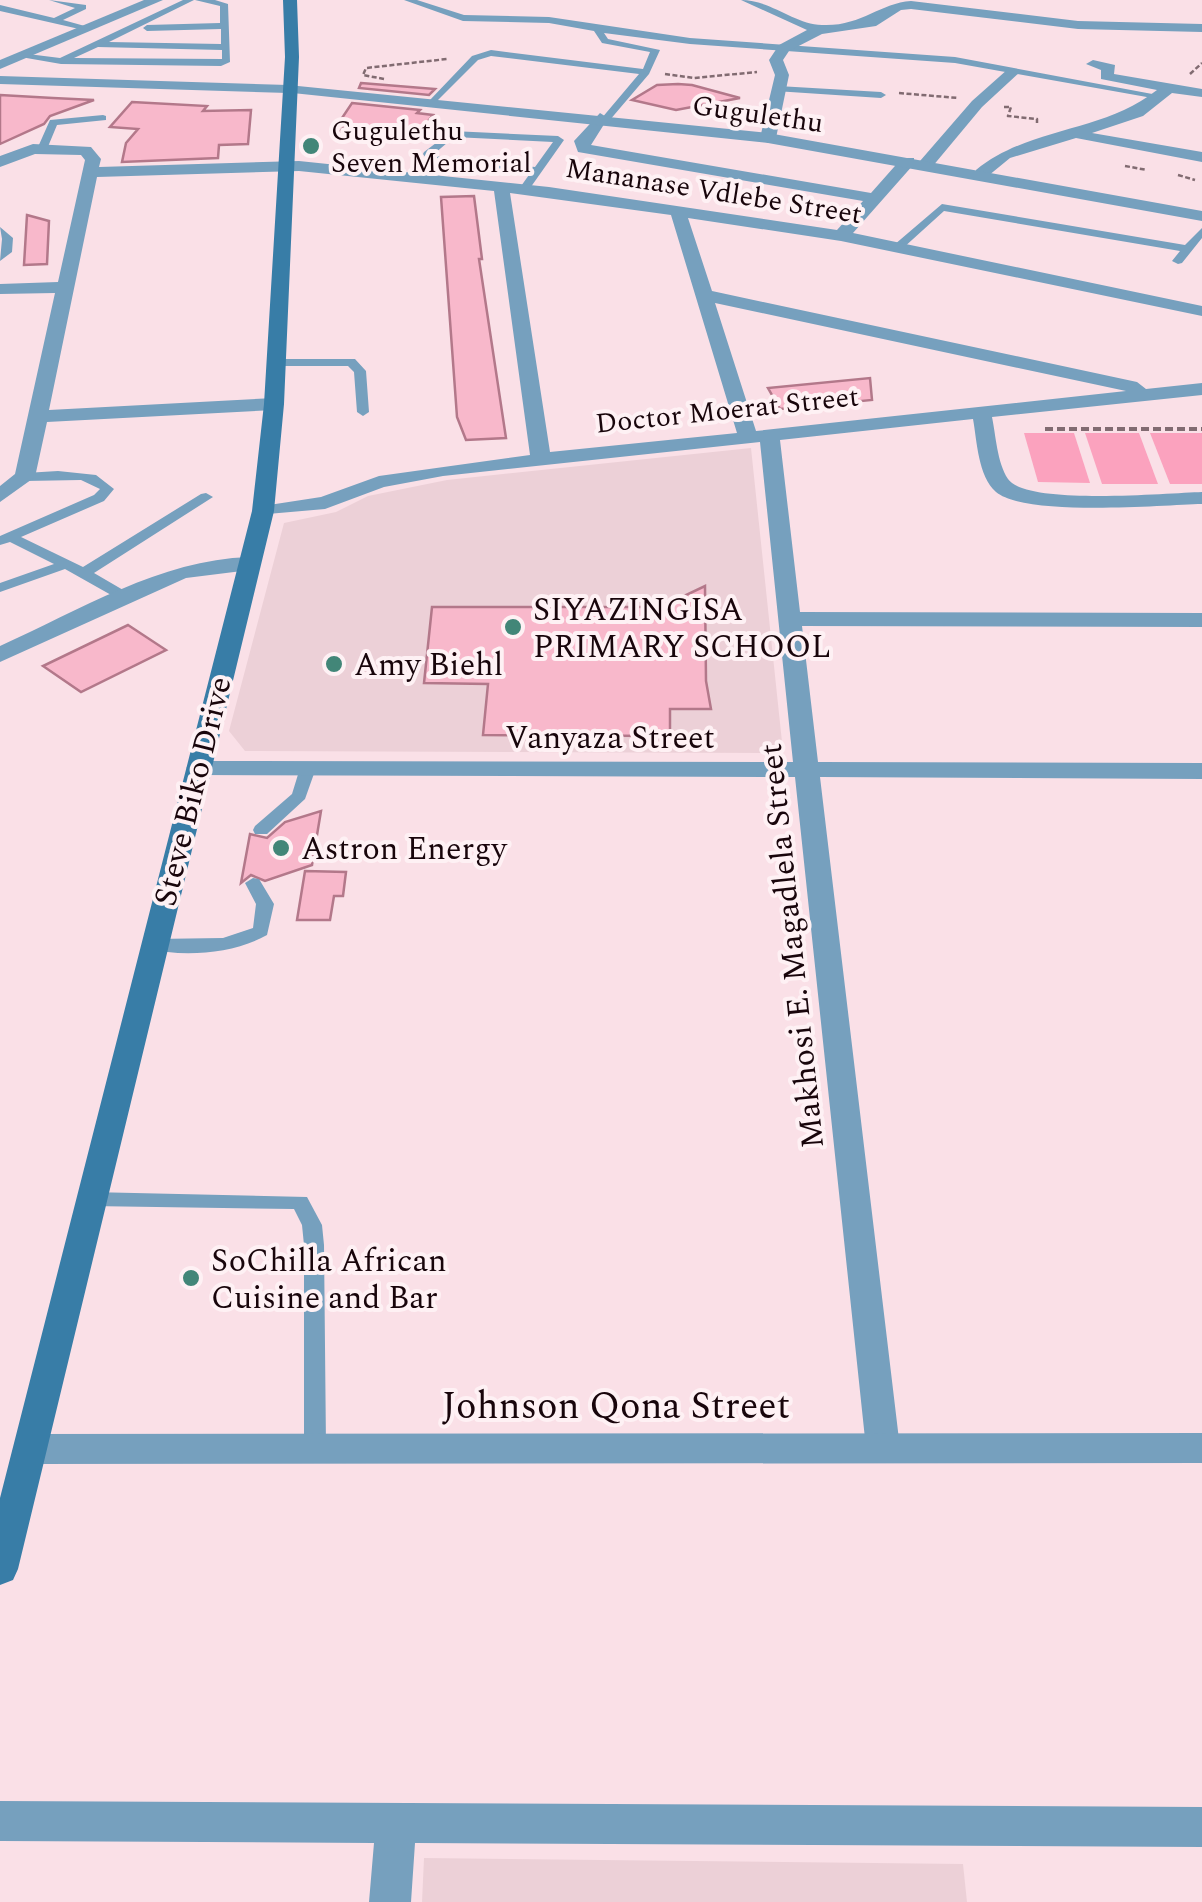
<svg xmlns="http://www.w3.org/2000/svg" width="1202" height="1902" font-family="Spectral,serif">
<rect width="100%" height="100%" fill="#fae0e7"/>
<g fill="#ecd0d7">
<polygon points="751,448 782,742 765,753 245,751 229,731 284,523 336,512 368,496 447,480"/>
<polygon points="424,1858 963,1864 967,1902 422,1902"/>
</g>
<g fill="#fba2be">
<polygon points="1024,433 1074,433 1090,483 1038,482"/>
<polygon points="1085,433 1139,433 1158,484 1102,484"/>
<polygon points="1150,433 1202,433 1202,484 1170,484"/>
</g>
<g fill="#f8b8cb" stroke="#b3788a" stroke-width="2.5">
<polygon points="361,83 435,89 429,95 359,88"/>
<polygon points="678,84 692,85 740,98 676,110 632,100 657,85"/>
<polygon points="0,95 53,98 94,100 50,116 44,124 0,144"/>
<polygon points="132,102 207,106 203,111 251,110 248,144 219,145 218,158 122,162 126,143 138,129 110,127"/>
<polygon points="352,103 420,110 417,113 433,115 412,141 337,135 348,122 340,121"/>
<polygon points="474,196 482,259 479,259 506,438 466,440 457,417 441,197"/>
<polygon points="27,215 49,221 47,264 24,265"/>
<polygon points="870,378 872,400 780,409 768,388"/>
<polygon points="705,586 706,681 711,709 670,709 670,736 483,735 488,684 424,683 432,607 661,607"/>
<polygon points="128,625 166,650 81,692 43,666"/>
<polygon points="321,811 312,865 265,881 251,875 241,883 250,834 267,838 285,822"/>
<polygon points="305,871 346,872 343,896 334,896 330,920 297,920"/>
</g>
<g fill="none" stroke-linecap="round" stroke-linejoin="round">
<g stroke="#816b71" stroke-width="2.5" stroke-dasharray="5 2.5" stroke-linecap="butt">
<polyline points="665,74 694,78 757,72"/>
<polyline points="1190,74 1202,63"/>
<polyline points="384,79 363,75 366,68 447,59"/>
<polyline points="899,93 958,98"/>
<polyline points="1004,107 1011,107 1008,116 1037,119 1037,123"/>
<polyline points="1125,166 1147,170"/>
<polyline points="1178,175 1195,180"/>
</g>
<polyline stroke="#816b71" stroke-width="4" stroke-dasharray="8 4" stroke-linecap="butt" points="1045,429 1202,429"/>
<g fill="#76a0be" fill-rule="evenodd">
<polygon points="49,0 86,5 86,9 63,20 92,28 88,31 0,11 0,5 54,18 75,8"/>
<path d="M183,0h11l-85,42 112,2v-15l-74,2 -4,-3 4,-3 73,-2v-17l-25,-6h20l13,4 2,58 -9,4 -160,-2 -46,-8 5,-3 40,5zM98,47l124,3v9l-148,-1z"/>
<polygon points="404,0 417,0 464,15 549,17 690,38 955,57 1163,96 1158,99 955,63 690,44 604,33 608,39 660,50 649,74 609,121 601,119 639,74 491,56 478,60 433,105 428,102 430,100 472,56 491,50 643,69 650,52 602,43 594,31 549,23 463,21"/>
<polygon points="778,86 881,92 886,95 881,98 775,91 773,89"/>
<polygon points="103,115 106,116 106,120 57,125 47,149 38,147 50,120"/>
<path d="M452,131l106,5 6,4 -36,51 -4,1 -5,-3 12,-17 -103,-11 -5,-7 1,-2zM454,137l99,5 -18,25 -100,-11 -1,-2z"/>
<polygon points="942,204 1185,245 1202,228 1202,238 1182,263 1178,264 1172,261 1180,251 944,211 902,249 894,249 894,245"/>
<polygon points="0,227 13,238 12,252 0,261 2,239"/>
<polygon points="274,359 355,359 366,371 369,412 363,416 357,412 354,372 348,366 270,366 268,363"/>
<polygon points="58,471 96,475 114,489 104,501 21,537 83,567 201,494 206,493 213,497 94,573 130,594 130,600 120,600 65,569 0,592 0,583 54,564 10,542 0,545 0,536 94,495 100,489 81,480 25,481 18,477 25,473"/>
<polygon points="308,763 316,768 305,799 267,834 255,834 253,830 255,826 292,794 300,768"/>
<path d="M253,878l6,1 15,25 -7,31c-34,19 -82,22 -119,14l-3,-4 9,-6 69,-1 30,-10 3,-24 -11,-21z"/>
<polygon points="90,1192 307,1197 322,1225 324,1245 326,1447 323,1454 315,1456 307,1454 304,1447 304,1245 302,1225 294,1209 90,1206 83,1204 80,1199 83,1194"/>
</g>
<g fill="#76a0be" fill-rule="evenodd">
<polygon points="144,0 163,0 0,69 0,60"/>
<path d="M741,0c30,0 53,24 81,25 38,2 58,-22 89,-24l167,20 124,3v8l-124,-3 -167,-20 -10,1 -25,16 -54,8 -33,17 -6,9 6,15 -13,63 -8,5 -8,-5 15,-63 -6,-15 10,-15 28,-15z"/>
<path d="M1093,60l22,5 -1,9 88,15v8l-30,-4 -29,23 -51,17 110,19v10l-126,-24 -66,20 -22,18h-12v-6c54,-44 127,-37 181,-80l-56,-11v-9l-15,-6z"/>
<polygon points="1008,69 1020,72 982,107 932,167 920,167 920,161 972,101"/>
<polygon points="0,76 288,85 295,89 288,93 0,84"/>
<path d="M600,113l8,5 -17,27 280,48 31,-35h12v6l-61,69 349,73v10l-361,-75 -153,-23 24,73 425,91 9,7 56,-6v12l-210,22c4,19 5,45 16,62 18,27 159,14 194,13v12c-41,1 -176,13 -206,-12 -18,-16 -19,-51 -23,-73l-193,21 20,172 402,1v14l-400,-1 16,136 384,1v16l-382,-2 80,671 -5,10 -12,5 -12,-5 -5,-10 -71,-671 -597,-2 -12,-7 12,-7 595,1 -33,-320 -317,34 -59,11 -59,22 -69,6v-8l65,-10 58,-21 151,-21 -36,-264 -195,-20 -202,6 -48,233 225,-12 10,6 -10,6 -227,12 -12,55 -35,25v-16l15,-12 40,-181 -55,1v-10l58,-2 27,-122 -4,-5 -46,-1 -35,13v-11l33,-12 58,3 10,12 -2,8 200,-6 250,26 288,43 26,-29 -285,-49 -4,-11zM510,193l161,22 66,218 -187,19zM715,303l411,88 -370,40z"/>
<path d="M249,557l11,7 -3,5 -71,9 -186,84v-16c80,-36 160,-86 249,-89z"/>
<polygon points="0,1801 1202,1807 1202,1847 415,1843 411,1902 369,1902 374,1843 0,1841"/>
</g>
<g fill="#76a0be" fill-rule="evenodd">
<polygon points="288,85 768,133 1202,211 1202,221 768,143 283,92 283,86"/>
<polygon points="1202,1433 1202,1463 30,1464 18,1459 13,1449 18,1439 30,1434"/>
</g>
<polygon fill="#387da7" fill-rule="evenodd" points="283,0 297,0 299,57 284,404 274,511 18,1569 13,1580 0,1585 0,1498 252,511 264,404 285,57"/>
</g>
<g fill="#428678" stroke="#fef1f4" stroke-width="4">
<circle cx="311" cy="146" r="10"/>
<circle cx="513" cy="627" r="10"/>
<circle cx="334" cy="664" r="10"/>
<circle cx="281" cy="848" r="10"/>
<circle cx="191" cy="1278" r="10"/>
</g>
<g text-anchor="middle" stroke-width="8" stroke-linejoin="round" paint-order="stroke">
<g font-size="28" fill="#18050b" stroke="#fef1f4">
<text transform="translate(758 113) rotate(8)" y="10">Gugulethu</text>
<text transform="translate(714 190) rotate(9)" y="10">Mananase Vdlebe Street</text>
<text transform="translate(727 409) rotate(-6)" y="10">Doctor Moerat Street</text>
</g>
<g font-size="28" fill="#18050b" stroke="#fef1f4" text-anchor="start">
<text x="331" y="140">Gugulethu<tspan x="331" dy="32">Seven Memorial</tspan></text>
</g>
<g font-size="32" fill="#18050b" stroke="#fef1f4" text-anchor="start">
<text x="533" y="620">SIYAZINGISA<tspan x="533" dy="37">PRIMARY SCHOOL</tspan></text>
<text x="354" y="675">Amy Biehl</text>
<text x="301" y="859">Astron Energy</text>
<text x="211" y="1271">SoChilla African<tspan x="211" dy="37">Cuisine and Bar</tspan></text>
</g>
<g font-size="32" fill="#18050b" stroke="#fef1f4">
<text x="610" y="748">Vanyaza Street</text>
<text transform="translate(192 791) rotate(-76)" y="11">Steve Biko Drive</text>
<text transform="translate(791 946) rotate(-96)" y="11">Makhosi E. Magadlela Street</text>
</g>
<g font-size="38" fill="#18050b" stroke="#fef1f4">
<text x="616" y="1418">Johnson Qona Street</text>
</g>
</g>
</svg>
